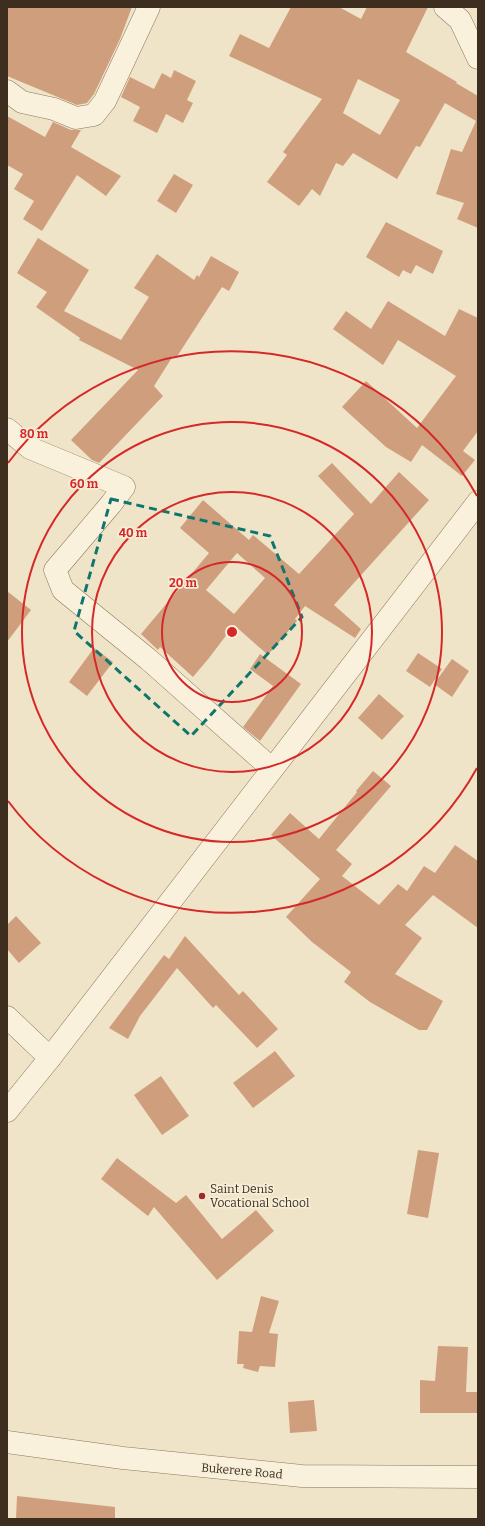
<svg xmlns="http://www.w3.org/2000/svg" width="485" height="1526" font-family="Bitter,serif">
<rect width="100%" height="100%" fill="#f0e4c8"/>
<g fill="#cf9f7d" fill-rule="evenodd">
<polygon points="7,7 132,7 120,39 94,94 87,103 77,105 7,76"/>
<path d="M291,7h48l22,12 6,-12h61l-22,45 51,30 -1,1 22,13v132l-21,-9 7,-16 -28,-9 15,-45 11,3 14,-31 -31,-18 -25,44 -4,-1 -19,33 -44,-26 -10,13 -7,-3 -16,33 -8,-7 -13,17 -32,-24 20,-27 -4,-3 39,-53 -93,-43 11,-22 29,14zM358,79l42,21 -20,35 -37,-22z"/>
<polygon points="174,70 196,81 187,100 193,103 183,123 166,114 157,133 133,121 140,107 121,97 130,77 154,89 162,73 171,78"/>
<polygon points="7,116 45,137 53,122 71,130 81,130 71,147 121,176 106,196 77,175 42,231 23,219 34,201 14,189 23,174 7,165"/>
<polygon points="174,174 193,185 176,213 157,201"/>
<polygon points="386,222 443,251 433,274 416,265 411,274 403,270 399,277 366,257"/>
<polygon points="38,238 89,270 64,311 121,340 149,297 134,288 157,254 194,280 197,275 199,277 211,256 239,272 229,291 222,287 176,358 173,356 154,386 163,396 99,463 92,460 71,440 138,370 79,340 80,338 36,307 47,292 17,273"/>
<polygon points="388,301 445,336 459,309 478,318 478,431 463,451 475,460 462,476 422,445 411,462 386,447 342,407 366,381 417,428 456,376 398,340 383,365 333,329 346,311 371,329"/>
<path d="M332,463l39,41 28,-32 30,28 -95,105 27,24 -6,9 -50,-32 -10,13 2,2 -29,34 -34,-30 -25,33 -16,19 -33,-30 -2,3 -17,-16 68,-81 -29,-25 23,-28 46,40 4,-5 46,39 55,-60 -36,-38zM237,553l28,25 -31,36 -28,-24z"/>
<polygon points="7,591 31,610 7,642"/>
<polygon points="94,648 113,662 87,696 69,682"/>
<polygon points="418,653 442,669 430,687 406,671"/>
<polygon points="260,654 301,684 260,741 243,727 273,686 250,669"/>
<polygon points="452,659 469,671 452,697 434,684"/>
<polygon points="379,694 404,716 382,740 358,718"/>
<polygon points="373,771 391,786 336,850 352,864 342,876 379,905 398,884 407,891 424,866 435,873 455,845 478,861 478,928 433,895 405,925 422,938 395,974 443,1001 427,1030 419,1030 370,1002 344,982 351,972 312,942 286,917 320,879 271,835 290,813 319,839 357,792 356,791"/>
<polygon points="16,916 41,943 19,963 7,949 7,925"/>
<polygon points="185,936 239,995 243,991 278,1029 257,1048 216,1005 213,1008 177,968 140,1016 128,1039 109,1028 164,955 169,959"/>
<polygon points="275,1051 295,1076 253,1108 233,1083"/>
<polygon points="161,1076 189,1116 162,1135 134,1095"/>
<polygon points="418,1150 439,1153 428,1218 407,1214"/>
<polygon points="117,1158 176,1203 186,1195 222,1239 256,1210 274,1231 217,1280 154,1207 148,1216 101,1179"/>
<polygon points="261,1296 279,1301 269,1333 278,1334 275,1367 260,1366 258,1372 243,1368 244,1364 237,1364 239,1331 252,1332"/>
<polygon points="438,1346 468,1347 466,1392 478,1392 478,1413 420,1413 420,1380 435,1381"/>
<polygon points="314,1400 317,1431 290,1433 288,1402"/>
<polygon points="17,1496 115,1507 115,1519 16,1519"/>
</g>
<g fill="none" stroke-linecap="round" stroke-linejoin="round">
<g stroke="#8d765c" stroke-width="23">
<g id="minor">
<polyline points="445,7 460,20 478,58"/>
<polyline points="7,91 22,102 54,109 76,118 94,115 105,101 149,7"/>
<polyline points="7,429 30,448 124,487 111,504 55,570 63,590 148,659 262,760"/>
<polyline points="7,1017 50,1058"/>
<polyline points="7,1111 50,1058 478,502"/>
</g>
</g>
<g stroke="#8d765c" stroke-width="23">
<polyline id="tertiary" points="7,1442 123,1458 302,1476 478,1477"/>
</g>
<use href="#minor" stroke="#faf1dc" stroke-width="22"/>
<use href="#tertiary" stroke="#faf1dc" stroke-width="22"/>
</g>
<path fill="none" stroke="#0f766e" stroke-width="3" stroke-dasharray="8 5" stroke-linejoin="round" d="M111,499l159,37 32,81 -111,119 -117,-105z"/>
<g fill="none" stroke="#d62828" stroke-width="2">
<circle cx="232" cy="632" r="70"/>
<circle cx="232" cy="632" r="140"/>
<circle cx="232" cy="632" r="210"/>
<path d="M477 768A280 280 0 0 1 8 801M8 463A280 280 0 0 1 477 496"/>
</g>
<circle fill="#9e2a2b" stroke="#f7eed8" stroke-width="1.5" cx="202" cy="1196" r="4"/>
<g text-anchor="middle" stroke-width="3.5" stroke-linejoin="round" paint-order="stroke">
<g font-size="12" fill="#3d2e20" stroke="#f7eed8" text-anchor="start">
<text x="210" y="1193">Saint Denis<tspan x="210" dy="14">Vocational School</tspan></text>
</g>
<g font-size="12" fill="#3d2e20" stroke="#f7eed8">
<text transform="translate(242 1471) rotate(5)" y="4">Bukerere Road</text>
</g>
</g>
<circle cx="232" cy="632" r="6" fill="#d62828" stroke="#f7eed8" stroke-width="2"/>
<g font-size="12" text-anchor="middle" font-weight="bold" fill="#d62828" stroke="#f7eed8" stroke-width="3.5" stroke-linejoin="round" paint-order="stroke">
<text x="34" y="438">80 m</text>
<text x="84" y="488">60 m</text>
<text x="133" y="537">40 m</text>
<text x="183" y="587">20 m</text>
</g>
<rect width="485" height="1526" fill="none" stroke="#3d2e20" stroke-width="16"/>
</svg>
